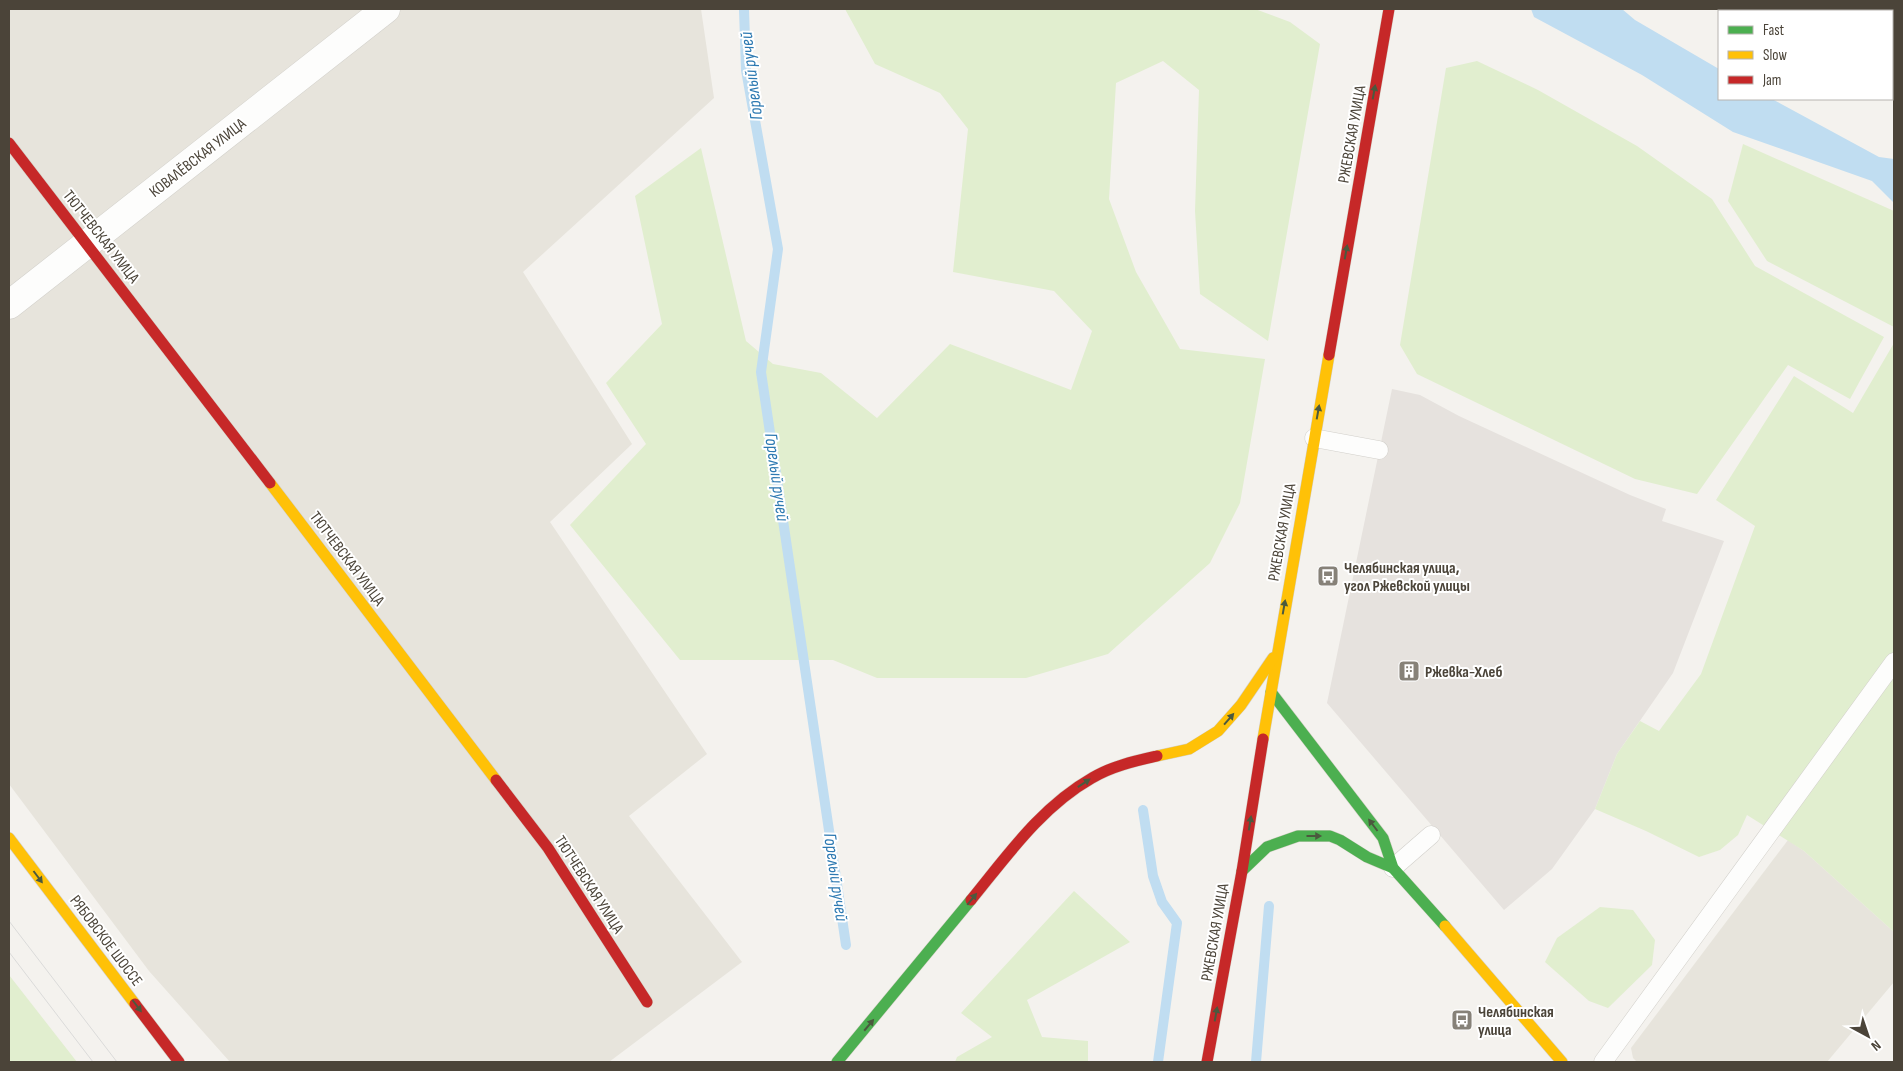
<svg xmlns="http://www.w3.org/2000/svg" width="1903" height="1071" font-family="'Sofia Sans Condensed',sans-serif">
<rect width="100%" height="100%" fill="#f4f2ee"/>
<g fill="#e7e4dc">
<polygon points="9,9 701,9 714,98 523,272 632,444 550,522 707,754 629,816 742,962 609,1062 230,1062 149,971 9,784"/>
<polygon points="1788,840 1804,851 1894,932 1894,982 1827,1062 1637,1062 1633,1058 1631,1048"/>
</g>
<polygon fill="#e6e2de" points="1392,389 1420,395 1459,416 1630,495 1666,509 1662,521 1724,541 1673,673 1617,754 1595,809 1552,869 1504,910 1327,703"/>
<g fill="#e1eecf">
<polygon points="845,9 1255,9 1290,22 1320,44 1268,341 1200,294 1195,211 1199,90 1163,61 1116,83 1109,199 1136,272 1180,349 1265,359 1240,503 1210,563 1108,654 1026,678 877,678 833,660 680,660 570,525 646,444 606,383 662,324 635,196 701,148 746,341 773,364 821,373 877,418 950,344 1071,390 1092,331 1054,291 953,272 968,129 940,93 875,64"/>
<polygon points="1776,9 1894,9 1894,63 1892,62 1892,11 1782,11"/>
<polygon points="1477,61 1538,90 1637,146 1712,199 1755,266 1884,337 1850,399 1788,365 1697,494 1635,479 1417,374 1400,345 1446,68"/>
<polygon points="1743,144 1894,211 1894,327 1767,261 1728,201"/>
<polygon points="1894,343 1894,932 1804,851 1747,815 1738,835 1720,850 1699,857 1646,831 1595,809 1617,754 1640,721 1659,731 1701,674 1755,526 1716,500 1794,376 1853,413"/>
<polygon points="1074,891 1130,942 1027,1000 1042,1037 1088,1041 1088,1062 955,1062 957,1057 992,1037 961,1013"/>
<polygon points="1600,907 1633,910 1655,940 1652,965 1608,1008 1589,1001 1545,962 1557,938"/>
<polygon points="9,975 77,1062 9,1062"/>
</g>
<polygon fill="#c0ddf1" points="1531,9 1622,9 1635,20 1719,69 1719,99 1772,99 1879,157 1894,159 1894,203 1872,181 1733,132 1642,75 1534,17"/>
<g fill="none" stroke-linecap="round" stroke-linejoin="round">
<g stroke="#c0ddf1" stroke-width="10">
<polyline points="744,9 746,70 778,249 761,372 846,945"/>
<polyline points="1143,810 1153,876 1162,902 1177,923 1158,1062"/>
<polyline points="1256,1062 1269,906"/>
</g>
<g stroke="#d2d0cb" stroke-width="19">
<g id="lane">
<polyline points="1314,438 1379,450"/>
<polyline points="1393,868 1431,835"/>
<polyline points="1603,1062 1894,662"/>
</g>
</g>
<g stroke="#d2d0cb" stroke-width="29">
<polyline id="street" points="9,305 386,9"/>
</g>
<g stroke="#d3cfc5" stroke-width="12">
<g id="fast">
<polyline points="1271,692 1383,838 1393,868 1445,926"/>
<polyline points="1242,871 1267,847 1298,836 1330,836 1340,840 1367,857 1393,868"/>
<polyline points="837,1062 971,900"/>
</g>
</g>
<g stroke="#d3cfc5" stroke-width="12">
<g id="slow">
<polyline points="270,483 496,780"/>
<polyline points="1263,739 1329,355"/>
<polyline points="1157,756 1189,749 1218,731 1241,705 1273,658"/>
<polyline points="9,838 135,1004"/>
<polyline points="1445,926 1562,1062"/>
</g>
</g>
<g stroke="#d3cfc5" stroke-width="12">
<g id="jam">
<polyline points="9,143 270,483"/>
<polyline points="1329,355 1389,9"/>
<polyline points="496,780 548,848 647,1002"/>
<path d="M971,900c36,-44 70,-93 121,-122 20,-12 43,-17 65,-22"/>
<polyline points="135,1004 179,1062"/>
<polyline points="1207,1062 1242,871 1263,739"/>
</g>
</g>
<use href="#lane" stroke="#fdfdfc" stroke-width="18"/>
<use href="#street" stroke="#fdfdfc" stroke-width="28"/>
<use href="#fast" stroke="#4caf50" stroke-width="11"/>
<use href="#slow" stroke="#ffc107" stroke-width="11"/>
<use href="#jam" stroke="#c62828" stroke-width="11"/>
<g stroke="#dbdbda" stroke-width="1">
<polyline points="9,921 117,1062"/>
<polyline points="9,952 93,1062"/>
</g>
</g>
<defs><path id="oneway-solid" d="M-6-.8H1V-3.2L6.5 0L1 3.2V.8H-6Z" transform="scale(1.25)"/></defs>
<g fill="#4b593e">
<use href="#oneway-solid" transform="translate(1374 92) rotate(-80)"/>
<use href="#oneway-solid" transform="translate(1346 252) rotate(-80)"/>
<use href="#oneway-solid" transform="translate(1318 412) rotate(-80)"/>
<use href="#oneway-solid" transform="translate(1284 607) rotate(-80)"/>
<use href="#oneway-solid" transform="translate(1229 719) rotate(-49)"/>
<use href="#oneway-solid" transform="translate(1084 783) rotate(-34)"/>
<use href="#oneway-solid" transform="translate(1250 823) rotate(-81)"/>
<use href="#oneway-solid" transform="translate(1373 825) rotate(-127)"/>
<use href="#oneway-solid" transform="translate(1314 836)"/>
<use href="#oneway-solid" transform="translate(38 877) rotate(53)"/>
<use href="#oneway-solid" transform="translate(972 899) rotate(-51)"/>
<use href="#oneway-solid" transform="translate(137 1006) rotate(53)"/>
<use href="#oneway-solid" transform="translate(1216 1014) rotate(-80)"/>
<use href="#oneway-solid" transform="translate(869 1025) rotate(-50)"/>
</g>
<defs>
<g id="bus-square" transform="scale(1.125)"><rect x="-9" y="-9" width="18" height="18" rx="4" fill="#868178" stroke="#fff"/><path d="M-5-6H5V4H4V6H2V4H-2V6H-4V4H-5ZM-3.5-4V0h7V-4ZM-3.5 1.2v1.5H-2V1.2ZM2 1.2v1.5H3.5V1.2Z" fill="#fff"/></g>
<g id="building-square" transform="scale(1.125)"><rect x="-9" y="-9" width="18" height="18" rx="4" fill="#868178" stroke="#fff"/><path d="M-4-6H4V6H1V3H-1V6H-4ZM-2.5-4.3h1.7v1.8h-1.7ZM.8-4.3h1.7v1.8H.8ZM-2.5-1h1.7V.8h-1.7ZM.8-1h1.7V.8H.8Z" fill="#fff"/></g>
</defs>
<g fill-rule="evenodd">
<use href="#bus-square" x="1328" y="576"/>
<use href="#building-square" x="1409" y="671"/>
<use href="#bus-square" x="1462" y="1020"/>
</g>
<g text-anchor="middle" stroke-width="4" stroke-linejoin="round" paint-order="stroke">
<g font-size="16" fill="#4b4439" stroke="#fff">
<text transform="translate(1351 134) rotate(-80)" y="6">РЖЕВСКАЯ УЛИЦА</text>
<text transform="translate(197 157) rotate(-38)" y="6">КОВАЛЁВСКАЯ УЛИЦА</text>
<text transform="translate(102 236) rotate(52)" y="6">ТЮТЧЕВСКАЯ УЛИЦА</text>
<text transform="translate(1281 532) rotate(-80)" y="6">РЖЕВСКАЯ УЛИЦА</text>
<text transform="translate(348 558) rotate(53)" y="6">ТЮТЧЕВСКАЯ УЛИЦА</text>
<text transform="translate(590 884) rotate(57)" y="6">ТЮТЧЕВСКАЯ УЛИЦА</text>
<text transform="translate(1214 932) rotate(-80)" y="6">РЖЕВСКАЯ УЛИЦА</text>
<text transform="translate(107 940) rotate(53)" y="6">РЯБОВСКОЕ ШОССЕ</text>
</g>
<g font-size="16" font-weight="bold" fill="#4b4439" stroke="#fff" text-anchor="start">
<text x="1344" y="573">Челябинская улица,<tspan x="1344" dy="18">угол Ржевской улицы</tspan></text>
<text x="1425" y="677">Ржевка-Хлеб</text>
<text x="1478" y="1017">Челябинская<tspan x="1478" dy="18">улица</tspan></text>
</g>
<g font-size="18" font-style="italic" fill="#2e7ab2" stroke="#fff">
<text transform="translate(751 76) rotate(-97)" y="6">Горелый ручей</text>
<text transform="translate(777 477) rotate(82)" y="6">Горелый ручей</text>
<text transform="translate(836 877) rotate(82)" y="6">Горелый ручей</text>
</g>
</g>
<rect width="1903" height="1071" fill="none" stroke="#4b4439" stroke-width="20"/>
<rect x="1718" y="10" width="175" height="90" fill="#ffffff" stroke="#b7b4b0"/>
<rect x="1728" y="26" width="25" height="8" fill="#4caf50" stroke="#b7b4b0"/>
<text x="1763" y="35" font-size="15" fill="#4b4439">Fast</text>
<rect x="1728" y="51" width="25" height="8" fill="#ffc107" stroke="#b7b4b0"/>
<text x="1763" y="60" font-size="15" fill="#4b4439">Slow</text>
<rect x="1728" y="76" width="25" height="8" fill="#c62828" stroke="#b7b4b0"/>
<text x="1763" y="85" font-size="15" fill="#4b4439">Jam</text>
<g transform="translate(1868 1036) rotate(140)" stroke="#ffffff" stroke-width="4" paint-order="stroke">
<path d="M0-4L9 19L0 12L-9 19Z" fill="#4b4439"/>
<text y="-8" font-size="14" font-weight="bold" text-anchor="middle" fill="#4b4439">N</text>
</g>
</svg>
